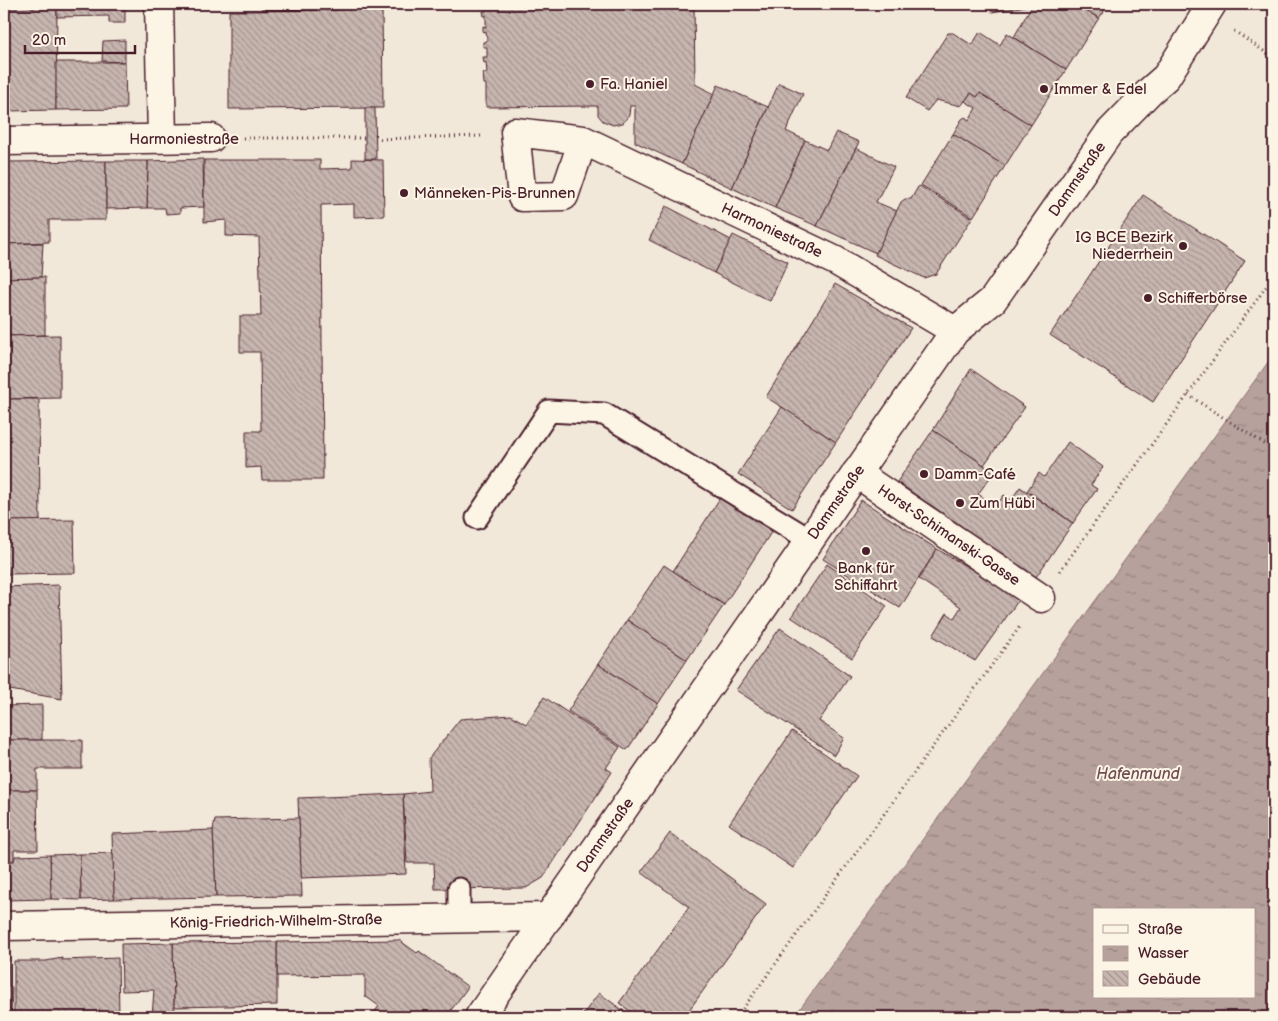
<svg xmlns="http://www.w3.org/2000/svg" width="1278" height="1021" font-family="'Balsamiq Sans',sans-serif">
<defs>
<pattern id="water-ripples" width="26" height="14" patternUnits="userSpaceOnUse" patternTransform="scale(1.25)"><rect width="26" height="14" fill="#b6a19c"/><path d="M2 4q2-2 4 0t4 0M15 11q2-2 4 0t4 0" fill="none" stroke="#96837f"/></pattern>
<pattern id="building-back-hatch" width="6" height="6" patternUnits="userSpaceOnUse" patternTransform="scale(1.25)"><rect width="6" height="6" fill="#c7b6af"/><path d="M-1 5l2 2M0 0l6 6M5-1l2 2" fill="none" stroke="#a4938f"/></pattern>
</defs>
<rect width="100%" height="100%" fill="#f1e8da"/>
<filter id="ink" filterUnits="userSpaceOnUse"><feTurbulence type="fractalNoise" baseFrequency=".02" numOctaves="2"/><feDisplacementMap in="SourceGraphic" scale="10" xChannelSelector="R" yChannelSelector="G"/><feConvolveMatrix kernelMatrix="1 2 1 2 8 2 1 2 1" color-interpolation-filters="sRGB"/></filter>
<g filter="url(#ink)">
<path fill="url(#water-ripples)" stroke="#8b6d6f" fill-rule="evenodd" d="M1274,354v663h-480zM1094,910h160v87h-160z"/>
<g fill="url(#building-back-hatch)" stroke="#4a1f2b">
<polygon points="35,4 57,4 56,110 8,111 7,9 35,8"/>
<polygon points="57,4 125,4 125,23 109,23 109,16 57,17"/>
<polygon points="262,4 339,4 339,9 262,10"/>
<polygon points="350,4 382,4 383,108 229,109 229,11 339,10 339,9 350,9"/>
<polygon points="486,4 694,4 695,84 714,94 682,164 635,142 635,106 630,106 629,115 623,123 613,125 603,121 598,115 598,106 486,107 486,84 484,84 483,73 487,73 486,62 484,63 483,57 487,57 487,47 483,47 483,42 487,41 486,31 483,32 483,26 486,27 486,15 484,16 483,11 486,11"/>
<polygon points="990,4 1073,4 1099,18 1066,70 1014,37 1032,5 992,12"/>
<polygon points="1073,4 1106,4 1103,14 1102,14 1099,18"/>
<polygon points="980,32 1000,45 1007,33 1066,70 1031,125 980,93 977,97 971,93 961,106 936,100 927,111 906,98 948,33 953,33 972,45"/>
<polygon points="125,40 125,62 102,61 103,41"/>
<polygon points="4,47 7,47 8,111 4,111"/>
<polygon points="56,62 125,62 126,109 56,110"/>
<polygon points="779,83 803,94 786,131 805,140 775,208 732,188"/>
<polygon points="718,85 768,107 732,188 682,164"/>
<polygon points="971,93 977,97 980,93 1031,125 1005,166 953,134 962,119 965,117 969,120 976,108 965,101"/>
<polygon points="365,108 375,108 376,159 365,159"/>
<polygon points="836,132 859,142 817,226 775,208 805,140 827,150"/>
<polygon points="953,134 1005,166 973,217 921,185"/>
<polygon points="856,148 894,167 876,202 897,211 876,253 817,226"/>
<polygon points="203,159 204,207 180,208 180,213 166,214 165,208 147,208 148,161"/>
<polygon points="352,159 383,160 384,216 354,217 354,204 321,205 323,480 262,480 261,467 246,468 246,431 261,431 260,352 240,352 240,316 261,316 259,237 226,236 226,220 204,222 204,160 320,160 320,169 352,168"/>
<polygon points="106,161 106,220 49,220 49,242 4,244 4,162"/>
<polygon points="106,161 148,161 147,208 106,209"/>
<polygon points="920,186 972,218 936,274 924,278 875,255 901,202 905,199 911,199 918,187"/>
<polygon points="1143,195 1245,261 1153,402 1050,335"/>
<polygon points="666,206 731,240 714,273 649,240"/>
<polygon points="733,235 788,262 770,301 714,273"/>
<polygon points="43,243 41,277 4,278 4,244"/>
<polygon points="45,277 45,335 4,336 4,278"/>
<polygon points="835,284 911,328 836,442 766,397"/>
<polygon points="60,335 60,398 4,399 4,336"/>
<polygon points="971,369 1025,407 984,465 933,430"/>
<polygon points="4,399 39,399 40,521 4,521"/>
<polygon points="782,407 836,442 792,509 738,474"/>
<polygon points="933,430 994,472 978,494 996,506 1004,495 1011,500 1020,487 1073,523 1036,577 897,482"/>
<polygon points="1068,442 1103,467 1091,485 1097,489 1073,523 1027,491 1039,473 1044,477"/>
<polygon points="720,498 772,531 724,605 673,571"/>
<polygon points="861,500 937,549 900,608 823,559"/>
<polygon points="74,520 75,573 4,574 4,521"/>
<polygon points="937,549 1020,598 975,661 933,636 947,613 954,618 961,607 919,579"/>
<polygon points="827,564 887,606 852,658 791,617"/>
<polygon points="664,565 724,605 687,660 627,620"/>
<polygon points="59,585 62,699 4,689 4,587"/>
<polygon points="627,620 687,660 658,704 598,664"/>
<polygon points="780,628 850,676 819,721 844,738 834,755 736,690"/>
<polygon points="598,664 658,704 627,750 568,711"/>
<polygon points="544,697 620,747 606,768 612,772 543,878 526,888 435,889 434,863 407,863 403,794 430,791 429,758 460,719 511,715 526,724"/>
<polygon points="42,705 42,740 4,740 4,706"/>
<polygon points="792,731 857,776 793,868 729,824"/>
<polygon points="4,740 82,740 82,769 37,769 37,790 4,790"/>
<polygon points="4,790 37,790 38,850 14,850 14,861 4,861"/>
<polygon points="403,794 406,874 301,878 298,798"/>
<polygon points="299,818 302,896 216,897 213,830 215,820"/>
<polygon points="213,830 216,897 114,899 112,834"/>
<polygon points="670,833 766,904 684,1017 638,1017 619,1003 689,907 641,872"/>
<polygon points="113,853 114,899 81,900 80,854"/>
<polygon points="80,854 81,900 51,899 50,855"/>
<polygon points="50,855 51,899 4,900 4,861 14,861 15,856"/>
<polygon points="399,940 417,953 419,951 468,987 446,1017 371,1017 379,1006 365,996 365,975 277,976 277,942"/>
<polygon points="277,942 277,1005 174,1007 173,943"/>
<polygon points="173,943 174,1017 152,1017 154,990 122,991 121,944"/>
<polygon points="4,946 8,946 9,987 12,987 11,1017 4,1017"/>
<polygon points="62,958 62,960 118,958 119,1017 14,1017 14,961 46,961"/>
<polygon points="599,993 632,1017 581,1017"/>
</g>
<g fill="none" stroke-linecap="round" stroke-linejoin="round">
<g stroke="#4a1f2b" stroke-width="25">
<g id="lane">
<polyline points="477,518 549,411 604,414 810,540"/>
<polyline points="459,889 459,918"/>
</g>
</g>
<g stroke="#4a1f2b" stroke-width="31">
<g id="street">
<polyline points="159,4 162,138"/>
<polyline points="583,140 564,196 522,197 515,132 583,140 836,261 955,331"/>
<polyline points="4,141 211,138"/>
<polyline points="856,473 1041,598"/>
<polyline points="4,926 549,917"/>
<polyline points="479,1017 955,331 993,300 1109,133 1150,91 1166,77 1212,4"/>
</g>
</g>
<g stroke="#4a1f2b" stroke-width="3" stroke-dasharray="1 4" stroke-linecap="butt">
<polyline points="1234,31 1274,58"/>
<polyline points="243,138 365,138"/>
<polyline points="375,139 482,136"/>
<polyline points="1188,395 1274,450"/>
<polyline points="1060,571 1274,276"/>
<polyline points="737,1017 1021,625"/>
</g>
<use href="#lane" stroke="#fcf5e5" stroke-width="21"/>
<use href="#street" stroke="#fcf5e5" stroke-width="28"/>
</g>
</g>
<g fill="#4a1f2b" stroke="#fcf5e5" stroke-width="2">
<circle cx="590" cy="84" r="5"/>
<circle cx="1044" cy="89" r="5"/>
<circle cx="404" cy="193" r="5"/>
<circle cx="1183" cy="246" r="5"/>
<circle cx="1148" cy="298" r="5"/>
<circle cx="924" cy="474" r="5"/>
<circle cx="960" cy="503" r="5"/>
<circle cx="866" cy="551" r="5"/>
</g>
<g text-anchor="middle" stroke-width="4" stroke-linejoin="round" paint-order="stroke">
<g font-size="15" fill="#4a1f2b" stroke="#fcf5e5" text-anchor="start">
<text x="600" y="89">Fa. Haniel</text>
<text x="1054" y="94">Immer &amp; Edel</text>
<text x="414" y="198">Männeken-Pis-Brunnen</text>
<text x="1173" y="242" text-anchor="end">IG BCE Bezirk<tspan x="1173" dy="17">Niederrhein</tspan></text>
<text x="1158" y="303">Schifferbörse</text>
<text x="934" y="479">Damm-Café</text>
<text x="970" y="508">Zum Hübi</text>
<text x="866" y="573" text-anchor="middle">Bank für<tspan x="866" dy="17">Schiffahrt</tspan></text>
</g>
<g font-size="15" fill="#4a1f2b" stroke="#fcf5e5">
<text x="184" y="144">Harmoniestraße</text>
<text transform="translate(1077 179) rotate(-55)" y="5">Dammstraße</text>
<text transform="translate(772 230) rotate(25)" y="5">Harmoniestraße</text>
<text transform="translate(836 502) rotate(-55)" y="5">Dammstraße</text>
<text transform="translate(949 535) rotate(34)" y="5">Horst-Schimanski-Gasse</text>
<text transform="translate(605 835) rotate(-55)" y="5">Dammstraße</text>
<text transform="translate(276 921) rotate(-1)" y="5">König-Friedrich-Wilhelm-Straße</text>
</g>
<g font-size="16" font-style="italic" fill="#704c53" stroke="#fcf5e5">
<text x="1138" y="779">Hafenmund</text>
</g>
</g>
<rect width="1278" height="1021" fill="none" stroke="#fcf5e5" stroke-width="20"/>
<rect x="10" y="10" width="1258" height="1001" fill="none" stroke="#4a1f2b" stroke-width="2" filter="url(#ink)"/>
<rect x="1093" y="908" width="162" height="90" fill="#fcf5e5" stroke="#b59f9b"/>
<rect x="1103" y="925" width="25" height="8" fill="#fcf5e5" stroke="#b59f9b"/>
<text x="1138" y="934" font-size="15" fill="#4a1f2b">Straße</text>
<rect x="1103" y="946" width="25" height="15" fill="url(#water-ripples)" stroke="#b59f9b"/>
<text x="1138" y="958" font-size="15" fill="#4a1f2b">Wasser</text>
<rect x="1103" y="971" width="25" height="15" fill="url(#building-back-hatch)" stroke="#b59f9b"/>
<text x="1138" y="984" font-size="15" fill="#4a1f2b">Gebäude</text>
<path d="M25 45v8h110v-8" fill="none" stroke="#4a1f2b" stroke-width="2.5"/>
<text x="32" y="45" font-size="15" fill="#4a1f2b" stroke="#fcf5e5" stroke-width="4" paint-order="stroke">20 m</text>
</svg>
